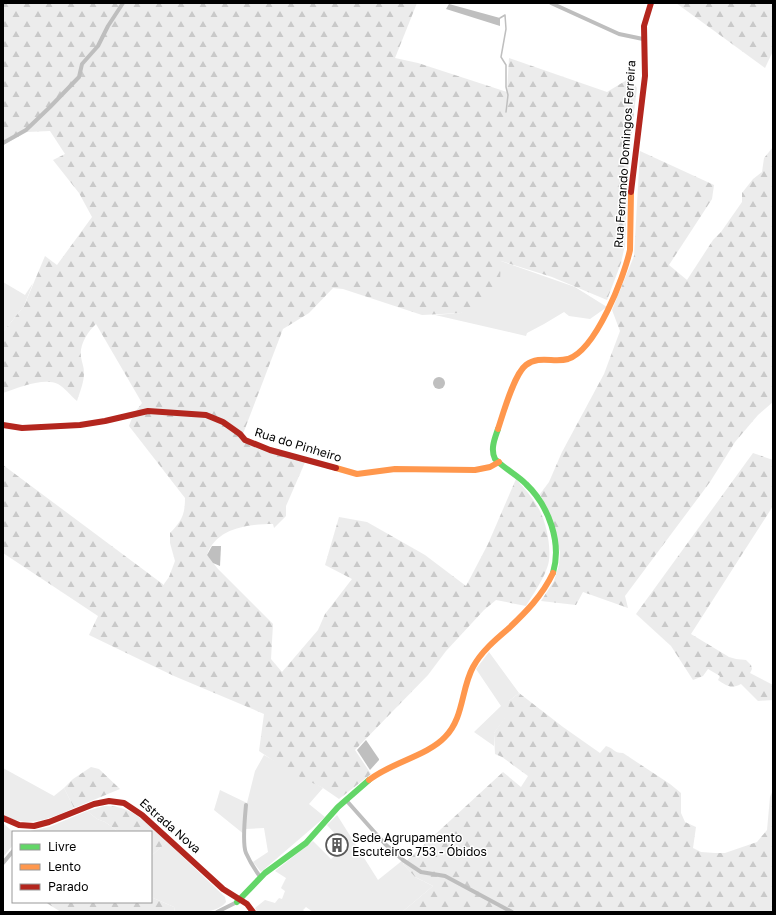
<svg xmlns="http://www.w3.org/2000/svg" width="776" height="915" font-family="'Golos Text',sans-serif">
<defs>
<pattern id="forest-firs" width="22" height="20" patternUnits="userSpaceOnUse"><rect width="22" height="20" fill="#ececec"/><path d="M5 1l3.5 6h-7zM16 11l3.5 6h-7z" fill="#c9c9c9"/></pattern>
</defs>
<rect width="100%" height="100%" fill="#fff"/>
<g fill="#ececec">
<polygon points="501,261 575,287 607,307 590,319 569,316 564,312 544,324 527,333 526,336 435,315 461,313"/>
<polygon points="3,282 25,295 33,283 24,306 3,332"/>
<polygon points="489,652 519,693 509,701 509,713 494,733 494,746 474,732 501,706 476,669"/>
<polygon points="264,755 323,788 309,804 325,817 261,872 253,862 268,852 264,828 245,829 245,835 214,810 220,790 247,803 255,771"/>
<path d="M3,768l51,28 10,-8 10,20c-23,10 -48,22 -71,6z"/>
<polygon points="87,811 97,819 105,822 119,832 29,832 30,831 49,827"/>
<polygon points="337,815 378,880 403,860 405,861 403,864 415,877 433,886 402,912 313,912 306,907 303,910 305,912 257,912 255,908 265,900 275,903 279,898 282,899 285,891 281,888 286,878 275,871 313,841 331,859 346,846 327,825"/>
<polygon points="3,823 13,832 13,845 3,857"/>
<path d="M167,842l58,55 1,5c-9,13 -37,10 -51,10l-1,-5 -23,-10v-41z"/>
</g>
<g fill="url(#forest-firs)">
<path d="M3,3h414l-22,55 23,5 89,29 2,-34 98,34 23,-14 7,10 -8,64 -4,93 -4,18 -14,37 -55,-23 -51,-16 -1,20 -19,19 -20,13 -39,2 -79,-26 -10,-1 -24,25 -26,16 -42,110 65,21 -20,46v10l-12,12 -1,-4c-25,0 -57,4 -66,31l11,14 55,55 -2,35 11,13 36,-42 7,-16 27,-35 -27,-14 14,-48 28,5 58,33 41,31 22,-42 28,-65c9,10 18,20 24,32 7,14 13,43 7,57 -5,14 -14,26 -21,38l-30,-6 -12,10 -38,41 -18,24 -73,75 16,24 -32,25 -16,-11 -33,-16 -31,-21 5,-37 -90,-38 -85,-41 9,-19 -95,-63v-88l161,120v-1l5,-7 6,-16 -5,-18v-10c12,-12 15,-19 15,-35l-56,-72 4,-11 9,-12 -46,-79c-8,7 -17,21 -15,33 1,6 3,10 3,16 0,9 -4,19 -7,28 -6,-5 -13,-14 -19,-17 -14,-7 -41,4 -55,9v-61l21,-26 21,-50 12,9 35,-48 -13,-24 -26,-33 12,-6 -15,-23 -23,1 -24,13z"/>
<polygon points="676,3 773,3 773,51 765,68"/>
<polygon points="773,147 773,402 758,415 735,442 710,482 625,596 628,608 583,592 576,605 541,601 554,581 559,565 560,552 547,509 540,494 549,482 562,452 604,374 620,331 612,310 634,256 640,151 714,185 712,199 669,265 687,280 713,240 721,232 742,202 742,193 753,179 762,172 764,158"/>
<path d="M753,453l20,7v46l-82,128 38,23 7,2 10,1 5,5 1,4 -2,4 23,12v15l-15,1 -17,-17c-10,5 -14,2 -23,-4l2,-4 -12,-7 -5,7 -10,4 -22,-34 -35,-32z"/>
<path d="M519,693l44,34 37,26 6,-7c8,2 7,7 17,7l47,31 11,9v20l4,9 11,5 -3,21 8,4 14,1h10l32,-11 10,-12 3,-33 3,-7v122h-371l31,-26 -18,-9 -12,-13 100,-92 18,15 7,-11 -26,-19 -7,-3 -1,-21 14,-20 1,-12z"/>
<polygon points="91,767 99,769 120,789 74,808 64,788 73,779"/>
<path d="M104,806c29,-1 43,18 63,36l-16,14v-24h-32l-14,-10 -8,-3 -10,-8z"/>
<polygon points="151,897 174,907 175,912 61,912 45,902 151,902"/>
</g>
<g fill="#bfbfbf">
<polygon points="449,4 500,18 500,26 446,9"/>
<circle cx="439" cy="383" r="6"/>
<polygon points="212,546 221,546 220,566 213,563 207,555"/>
<polygon points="366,740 379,759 379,760 370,770 357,750"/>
</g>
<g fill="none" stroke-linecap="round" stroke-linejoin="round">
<polyline stroke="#bfbfbf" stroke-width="1.5" points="500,18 505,15 506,29 501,57 506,65 506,87 508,95 506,112"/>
<g stroke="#bebebe" stroke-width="4">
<polyline points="551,3 619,34 643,39"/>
<polyline points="3,143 26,130 50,107 79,77 82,64 98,46 108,26 123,3"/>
<polyline points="346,800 385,844 403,860 421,872 445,876 512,912"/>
<path d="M246,805c-1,11 -4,39 0,48 4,9 9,17 15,25"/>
<polyline points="3,863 13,851"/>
<polyline points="217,912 237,902"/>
</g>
<g stroke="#63d668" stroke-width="6">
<path d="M498,429c-3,9 -8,20 -3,30 10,10 22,16 31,25 23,22 36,59 27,89"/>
<polyline points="237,902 265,873 306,843 338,807 369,780"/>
</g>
<g stroke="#ff974d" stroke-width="6">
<path d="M498,429c5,-15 16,-55 28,-64 13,-10 28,-2 42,-6 28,-9 56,-82 62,-109l1,-58"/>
<polyline points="336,468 357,474 395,469 475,470 490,467 499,462"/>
<path d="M369,780c23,-18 58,-24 76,-43 19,-19 16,-48 28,-70 8,-15 22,-27 35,-38 18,-17 34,-33 45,-56"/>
</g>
<g stroke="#b3261e" stroke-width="6">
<polyline points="631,192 645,76 644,26 651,3"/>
<polyline points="3,425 22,428 80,425 105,421 148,411 206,415 223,422 240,434 245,440 270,450 336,468"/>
<polyline points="3,818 19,825 34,826 49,822 94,804 109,801 124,803 142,815 223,889 247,904 253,912"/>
</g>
</g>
<defs>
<g id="building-ring" transform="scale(1.15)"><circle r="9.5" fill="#fff" stroke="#595959" stroke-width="1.5"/><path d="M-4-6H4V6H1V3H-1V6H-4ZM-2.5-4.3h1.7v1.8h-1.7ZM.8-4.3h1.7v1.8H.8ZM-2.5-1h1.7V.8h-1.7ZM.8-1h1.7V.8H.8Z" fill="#595959"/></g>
</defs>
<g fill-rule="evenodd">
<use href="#building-ring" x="337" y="845"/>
</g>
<g text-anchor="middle" stroke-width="3" stroke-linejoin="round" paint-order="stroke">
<g font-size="12" fill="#000" stroke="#fff">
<text transform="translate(625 154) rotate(-86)" y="4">Rua Fernando Domingos Ferreira</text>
<text transform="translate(298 445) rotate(17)" y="4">Rua do Pinheiro</text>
<text transform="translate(170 826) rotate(41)" y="4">Estrada Nova</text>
</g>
<g font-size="12" fill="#000" stroke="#fff" text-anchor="start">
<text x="352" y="842">Sede Agrupamento<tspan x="352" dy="14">Escuteiros 753 - Óbidos</tspan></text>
</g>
</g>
<rect width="776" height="915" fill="none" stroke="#000000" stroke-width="8"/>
<rect x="12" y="831" width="140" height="72" fill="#ffffff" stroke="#999999"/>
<rect x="20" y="844" width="20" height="6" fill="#63d668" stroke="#999999"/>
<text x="48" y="851" font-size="12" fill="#000000">Livre</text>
<rect x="20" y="864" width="20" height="6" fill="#ff974d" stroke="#999999"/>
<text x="48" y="871" font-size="12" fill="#000000">Lento</text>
<rect x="20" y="884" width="20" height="6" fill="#b3261e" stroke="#999999"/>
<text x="48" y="891" font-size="12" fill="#000000">Parado</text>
</svg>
